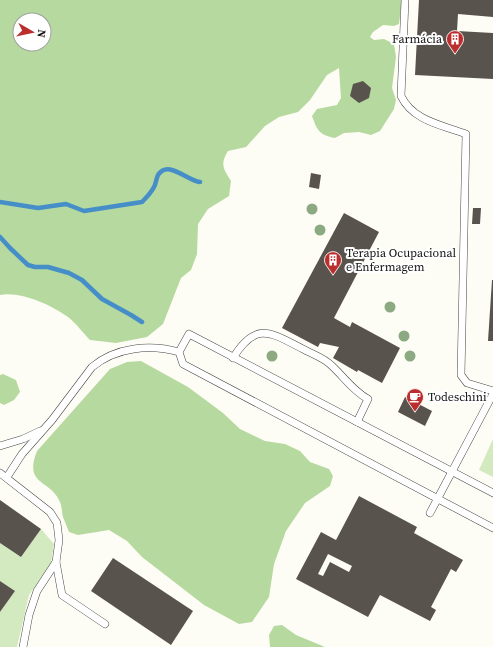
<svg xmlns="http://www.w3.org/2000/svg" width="493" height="647" font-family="'Source Serif 4',serif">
<rect width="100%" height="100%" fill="#fefdf5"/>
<g fill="#d3e9bf">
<polygon points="493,439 493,477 479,470"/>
<polygon points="41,529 54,544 51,563 29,595 17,647 0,647 0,612 15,591 0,581 0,543 21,557"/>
</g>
<g fill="#b6d99f" fill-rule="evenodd">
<path d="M0,0h402l-3,24 -5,2 -11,-1 -10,7 -3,5 4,3 10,-1 10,5 2,13 -4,31 4,12 -2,9 -14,22 -9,4 -12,-3 -15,1 -9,5c-16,-3 -18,-8 -23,-22l5,-7 20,-4 4,-7 -2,-30 -12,7 -17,25 -12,12 -19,5 -14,9 -19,21 -18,4c-8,13 -5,17 3,30l-2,15 -21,13 -10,15 -1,30 -6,16 -10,8 -18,46 -16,13 -31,6 -26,-3c-7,-7 -14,-17 -22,-23 -17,-12 -47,-26 -68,-22zM20,20h24v24h-24z"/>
<path d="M141,361l47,26 35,26 17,16 25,12 20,3 15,7 10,11 19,7 4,7 -3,10 -25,17 -19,28 -12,33 -5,33 -17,25 -13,2 -35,-19 -62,-48 -15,-16 -18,-11 -31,5 -9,-3c-2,-5 -4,-10 -6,-15 -1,-4 -1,-10 -3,-15 -9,-23 -37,-16 -23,-51l73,-82 17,-7z"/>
<polygon points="3,374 16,380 20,392 14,400 4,405 0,403 0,375"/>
<polygon points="282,625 296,635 325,647 270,647 269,635 274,626"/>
</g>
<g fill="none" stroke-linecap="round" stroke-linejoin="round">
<g stroke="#468ec8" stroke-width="4.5">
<path d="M0,202l38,6 28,-4 18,7 58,-9c4,-4 9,-9 12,-15 2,-3 2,-8 4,-12 10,-16 29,6 42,7"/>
<polyline points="0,237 10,248 28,265 35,267 48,267 69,273 82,280 102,299 131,315 142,322"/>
</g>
</g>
<g fill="#59534d" fill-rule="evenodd">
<polygon points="419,0 493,0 493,17 458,14 457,31 493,33 493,79 415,75"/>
<polygon points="363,81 371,88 369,98 359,103 350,96 353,84"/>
<polygon points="311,173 321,175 319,189 309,187"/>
<polygon points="473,208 481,208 480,224 472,224"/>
<polygon points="344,213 379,232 334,318 350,327 352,322 400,348 382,383 358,370 357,372 333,358 339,347 320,343 318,347 282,328"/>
<polygon points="492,280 493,280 493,341 488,341"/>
<polygon points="405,397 432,411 425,426 398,412"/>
<path d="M359,496l58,31 -3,6 49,27 -7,12 -5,-3 -20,38 5,3 -6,11 -50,-26 -12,22 -72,-38 25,-47 15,8zM328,554l24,12 -3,6 -19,-10 -7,14 -5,-2z"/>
<polygon points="0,500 41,529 21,557 0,543"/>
<polygon points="113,558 193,611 171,645 91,591"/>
<polygon points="0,581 15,591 0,612"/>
</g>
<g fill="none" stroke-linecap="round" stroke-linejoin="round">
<g stroke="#444" stroke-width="8">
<g id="lane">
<path d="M405,0l-4,96c12,25 41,29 65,38l-5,241 6,8 26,8"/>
<path d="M233,358c23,-37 37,-26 70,-9 9,5 22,9 29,17 13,12 21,25 36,33l-11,23"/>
<polyline points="0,446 23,439 40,431"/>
<polyline points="0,473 50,512 57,523 59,540 56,562 62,595 105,624"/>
<path d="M7,477l15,-23 30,-34 40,-53c24,-20 58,-23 87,-15"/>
<polyline points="493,493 189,334 179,352 183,364 493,528"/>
<polyline points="430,513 493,394"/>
<polyline points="23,647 29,615 37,591 56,562"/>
</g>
</g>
<use href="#lane" stroke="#fff" stroke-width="7"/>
</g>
<g fill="#8caa82">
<circle cx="312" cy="209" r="5.5"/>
<circle cx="320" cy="230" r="5.5"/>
<circle cx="390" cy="307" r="5.5"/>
<circle cx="404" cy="336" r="5.5"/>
<circle cx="272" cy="356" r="5.5"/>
<circle cx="410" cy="356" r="5.5"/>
</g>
<defs>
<g id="building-pin" transform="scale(0.9)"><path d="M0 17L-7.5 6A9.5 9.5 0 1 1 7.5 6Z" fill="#bc2e2e" stroke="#fff"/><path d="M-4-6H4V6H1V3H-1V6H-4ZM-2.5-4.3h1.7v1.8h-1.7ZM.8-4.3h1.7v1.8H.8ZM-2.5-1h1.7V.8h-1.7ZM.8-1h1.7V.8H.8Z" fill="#fff"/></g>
<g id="cafe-pin" transform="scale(0.9)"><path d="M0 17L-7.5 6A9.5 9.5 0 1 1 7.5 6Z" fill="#bc2e2e" stroke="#fff"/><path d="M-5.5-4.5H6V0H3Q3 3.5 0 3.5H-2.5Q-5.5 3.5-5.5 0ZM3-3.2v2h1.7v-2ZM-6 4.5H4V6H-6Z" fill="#fff"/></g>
</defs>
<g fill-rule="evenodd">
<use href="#building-pin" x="455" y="39"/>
<use href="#building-pin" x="333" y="260"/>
<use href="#cafe-pin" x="415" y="397"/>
</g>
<g text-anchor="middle" stroke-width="4" stroke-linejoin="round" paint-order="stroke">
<g font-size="12" fill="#111" stroke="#fff" text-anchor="start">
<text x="442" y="43" text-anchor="end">Farmácia</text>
<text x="346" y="257">Terapia Ocupacional<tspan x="346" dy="14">e Enfermagem</tspan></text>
<text x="428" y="401">Todeschini</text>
</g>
</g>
<g transform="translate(32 32) rotate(99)"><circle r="19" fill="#ffffff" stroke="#a0a0a0"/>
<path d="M0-3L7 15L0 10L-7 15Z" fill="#bc2e2e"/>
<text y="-6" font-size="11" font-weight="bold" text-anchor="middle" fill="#111111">N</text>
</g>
</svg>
